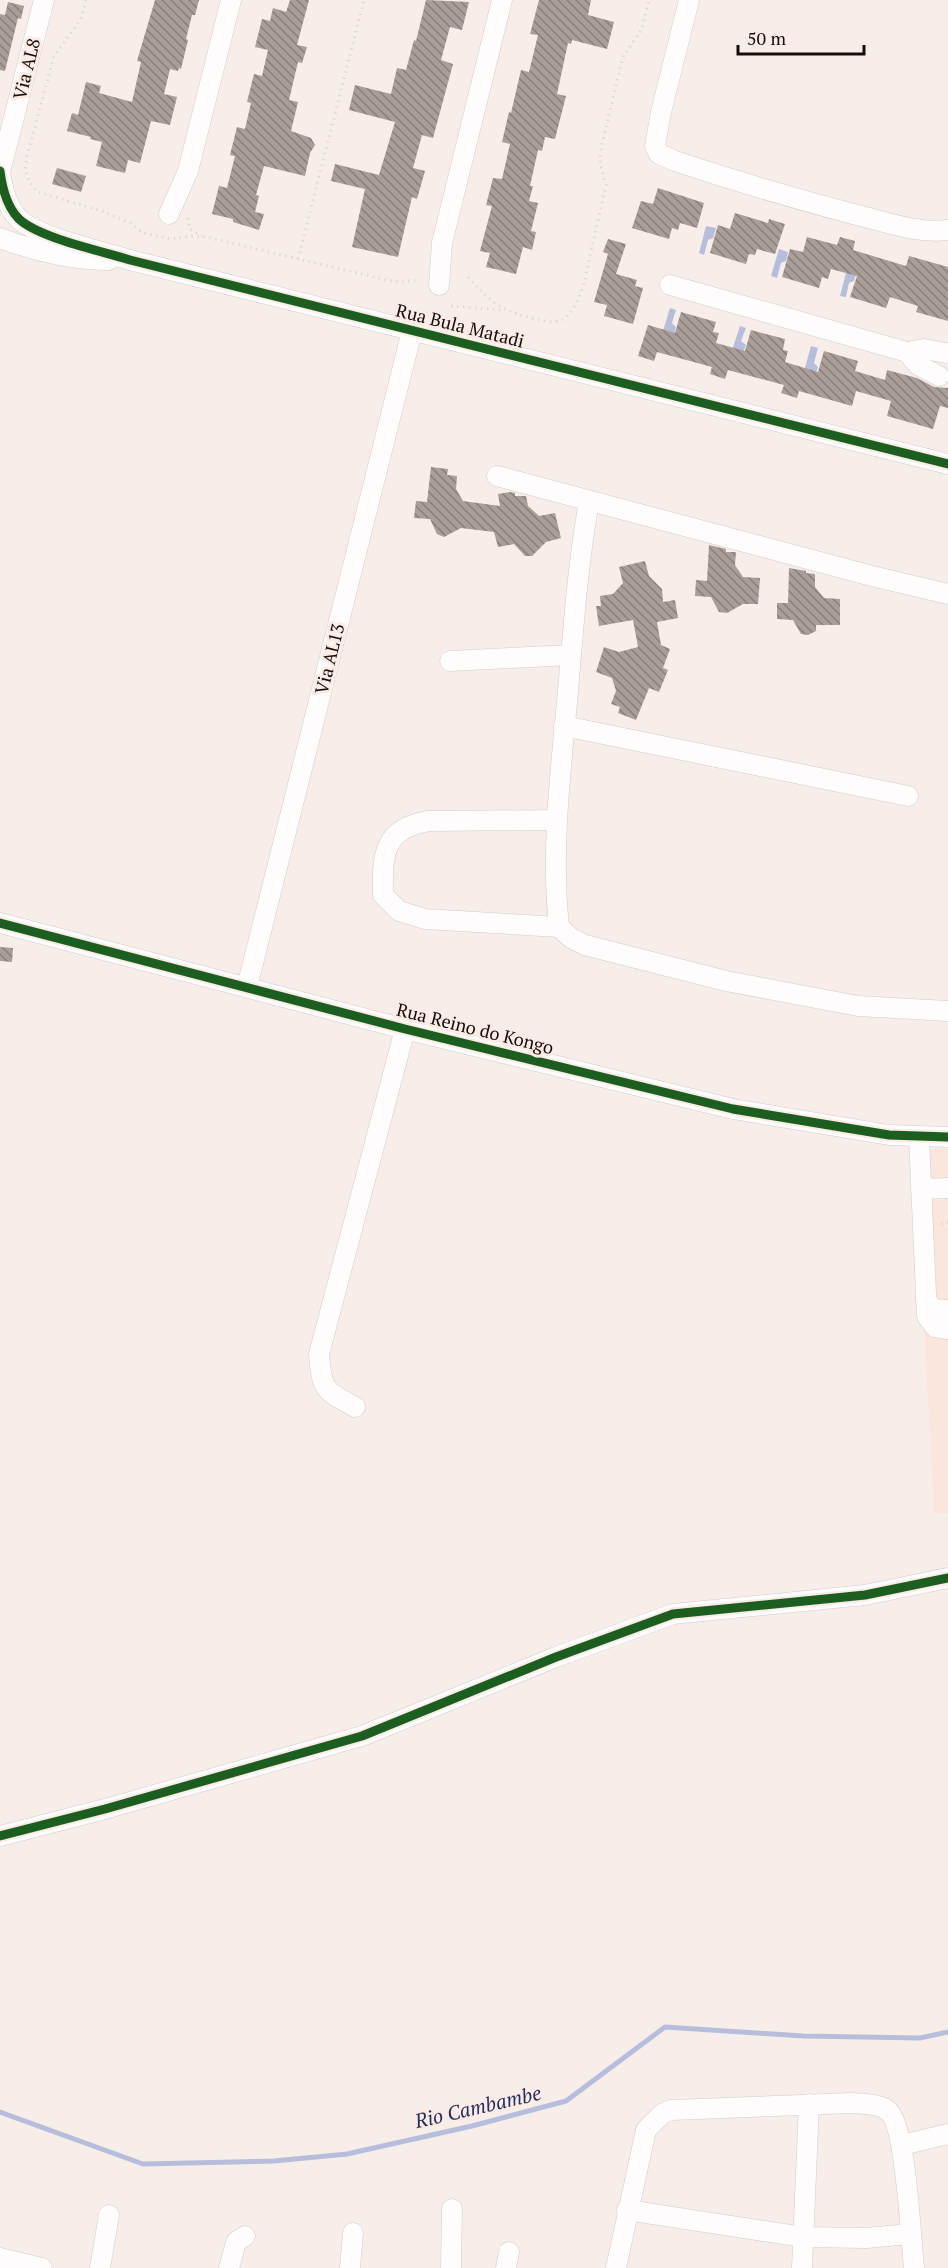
<svg xmlns="http://www.w3.org/2000/svg" width="948" height="2268" font-family="'PT Serif',serif">
<defs>
<pattern id="building-back-hatch" width="6" height="6" patternUnits="userSpaceOnUse" patternTransform="scale(1.5)"><rect width="6" height="6" fill="#a99e98"/><path d="M-1 5l2 2M0 0l6 6M5-1l2 2" fill="none" stroke="#887f7a"/></pattern>
</defs>
<rect width="100%" height="100%" fill="#f7eeea"/>
<polygon fill="#fae6dd" points="948,1148 948,1513 934,1514 915,1151"/>
<g fill="#b7bedb">
<polygon points="706,226 716,228 713,238 708,240 704,255 699,253"/>
<polygon points="779,249 788,252 786,261 781,263 777,278 771,276"/>
<polygon points="847,269 857,271 854,281 849,283 846,297 840,296"/>
<polygon points="670,308 676,310 672,323 676,327 673,338 662,334"/>
<polygon points="740,326 746,328 741,341 746,345 742,356 731,353"/>
<polygon points="811,346 818,348 814,363 818,367 814,378 803,375"/>
</g>
<g fill="none" stroke-linecap="round" stroke-linejoin="round">
<polyline stroke="#b7bedb" stroke-width="5" points="0,2112 143,2164 274,2161 347,2154 472,2126 566,2101 665,2027 803,2036 920,2038 948,2032"/>
</g>
<g fill="url(#building-back-hatch)">
<polygon points="155,0 199,0 195,15 192,15 186,39 188,40 181,69 179,68 178,71 170,69 164,94 177,97 170,125 151,121 140,163 128,160 125,173 96,166 102,142 90,139 91,137 67,131 72,113 78,115 86,82 101,86 99,93 132,102 141,62 137,61"/>
<polygon points="290,0 309,0 297,45 307,47 302,63 298,62 289,100 298,102 291,131 311,138 315,145 310,153 305,176 264,166 256,195 259,196 255,212 264,214 259,230 233,222 233,219 212,214 219,186 227,188 235,156 230,155 237,127 245,129 251,103 247,102 254,74 262,76 268,50 255,47 262,19 270,21 273,8 286,12"/>
<polygon points="426,0 469,2 462,30 450,27 441,60 453,64 433,138 422,135 413,168 425,171 417,199 412,197 398,257 352,247 365,189 331,181 335,164 379,175 395,122 349,110 355,85 391,94 397,68 406,70 414,40 416,41"/>
<polygon points="539,0 591,0 588,15 614,22 607,49 572,40 571,44 568,43 557,94 566,96 555,139 545,137 542,151 538,150 530,186 533,186 529,201 538,203 531,231 536,232 532,250 523,247 516,274 486,267 490,253 480,251 492,206 486,205 493,178 502,179 510,144 502,142 509,112 511,113 521,70 529,72 538,35 530,34"/>
<polygon points="8,2 24,6 21,19 18,18 5,71 0,70 0,14 5,15"/>
<polygon points="57,168 86,176 81,192 52,184"/>
<polygon points="658,188 704,203 697,228 680,223 678,230 672,228 669,239 632,228 641,201 653,204"/>
<polygon points="735,213 768,223 769,219 785,224 775,254 757,249 755,255 749,254 746,264 710,253 718,225 730,229"/>
<polygon points="807,237 837,245 840,237 855,241 853,250 906,266 909,256 948,267 948,321 916,312 918,306 890,297 886,308 850,297 857,276 831,269 828,279 822,277 819,288 782,277 790,249 803,252"/>
<polygon points="608,239 626,244 616,274 637,280 635,286 643,288 633,324 604,316 607,305 594,302 608,254 603,252"/>
<polygon points="681,312 716,322 713,332 719,333 716,343 745,351 751,330 785,339 783,350 788,351 785,362 818,372 824,351 858,361 855,371 885,380 887,370 917,378 934,387 948,388 948,408 940,406 933,429 887,416 891,401 856,391 852,406 799,391 797,398 781,393 784,385 728,370 725,379 710,374 712,367 657,352 654,361 638,356 648,325 675,333"/>
<polygon points="431,467 448,469 447,475 457,476 456,489 463,501 500,506 498,494 510,492 515,493 515,496 526,496 528,506 539,516 555,513 561,538 546,542 532,556 525,556 514,544 498,547 494,532 461,528 444,537 437,534 430,519 414,518 416,501 427,502"/>
<polygon points="709,545 726,549 726,552 736,552 735,565 743,577 760,578 758,604 743,604 727,613 719,612 711,597 695,596 696,580 707,581"/>
<polygon points="645,561 649,576 662,589 663,602 675,600 678,618 657,622 661,645 670,649 663,668 668,670 659,692 649,688 636,720 618,713 620,707 611,704 616,691 612,678 596,672 604,647 619,652 638,647 633,620 599,626 596,606 601,606 600,596 613,594 623,583 619,567"/>
<polygon points="789,568 806,571 806,573 815,574 815,587 824,598 840,599 840,625 816,625 816,631 808,635 801,634 793,620 777,619 777,603 788,603"/>
<polygon points="0,947 13,948 12,962 0,961"/>
</g>
<g fill="none" stroke-linecap="round" stroke-linejoin="round">
<g stroke="#d3cbc7" stroke-width="21">
<g id="minor">
<path d="M689,0l-28,112 -6,34 4,8 16,7c60,20 121,38 182,54 29,7 61,19 91,15"/>
<path d="M0,171c2,16 7,36 19,48 20,19 83,32 111,41l818,204"/>
<polyline points="0,172 44,0"/>
<polyline points="169,214 188,171 231,0"/>
<path d="M0,238c35,13 71,22 109,22"/>
<polyline points="439,285 442,243 502,0"/>
<polyline points="670,285 907,352 924,349 946,353"/>
<polyline points="907,352 918,365 939,376"/>
<polyline points="497,476 872,576 948,594"/>
<path d="M589,502c-12,66 -16,133 -22,200 -7,75 -16,150 -8,225l12,11 14,7 141,36 132,25 90,5"/>
<polyline points="450,661 571,655"/>
<polyline points="564,726 908,796"/>
<path d="M556,820l-127,1c-46,7 -47,34 -46,74l16,16 26,8 134,8"/>
<polyline points="0,923 405,1029 733,1109 889,1135 948,1137"/>
<polyline points="247,987 412,331"/>
<polyline points="919,1138 927,1316 935,1327 948,1329"/>
<polyline points="921,1189 948,1188"/>
<polyline points="926,1299 932,1309 948,1310"/>
<path d="M355,1407c-31,-17 -33,-16 -36,-53l86,-325"/>
<polyline points="0,1836 105,1809 362,1736 556,1657 673,1614 865,1595 948,1578"/>
<polyline points="902,2145 948,2134"/>
<polyline points="627,2210 803,2237 866,2238 910,2234"/>
<polyline points="0,2258 42,2268"/>
<polyline points="100,2268 109,2215"/>
<polyline points="229,2268 236,2242 245,2236"/>
<polyline points="350,2268 353,2233"/>
<polyline points="451,2268 452,2209"/>
<polyline points="506,2268 509,2252"/>
<path d="M616,2268l30,-138 16,-16 9,-4 180,-7c11,1 26,0 36,7 19,12 24,131 27,158"/>
<polyline points="802,2268 809,2104"/>
</g>
</g>
<g stroke="#dedad9" stroke-width="3" stroke-dasharray="1.5 4.5" stroke-linecap="butt">
<polyline points="86,0 81,19 54,56 27,156 25,170 30,183 38,192 102,211 130,223 143,233 172,239 193,236 206,237 387,280 401,282 415,280"/>
<polyline points="188,218 190,229 202,236"/>
<polyline points="298,259 364,0"/>
<path d="M468,277c27,31 42,38 83,45 19,0 26,-19 32,-35l23,-102 -6,-22 1,-15 22,-91 19,-28 7,-29"/>
<polyline points="451,306 501,310"/>
<polyline points="941,1224 948,1223"/>
</g>
<use href="#minor" stroke="#fefcfc" stroke-width="20"/>
<g stroke="#fcece5" stroke-width="13">
<g id="cycleway">
<path d="M0,171c2,16 7,36 19,48 20,19 83,32 111,41l818,204"/>
<polyline points="0,923 405,1029 733,1109 889,1135 948,1137"/>
<polyline points="0,1836 105,1809 362,1736 556,1657 673,1614 865,1595 948,1578"/>
</g>
</g>
<use href="#cycleway" stroke="#1b5e20" stroke-width="9"/>
</g>
<g text-anchor="middle" stroke-width="6" stroke-linejoin="round" paint-order="stroke">
<g font-size="18" fill="#140e0b" stroke="#fcece5">
<text transform="translate(27 69) rotate(-76)" y="6">Via AL8</text>
<text transform="translate(460 326) rotate(14)" y="6">Rua Bula Matadi</text>
<text transform="translate(330 659) rotate(-76)" y="6">Via AL13</text>
<text transform="translate(475 1029) rotate(14)" y="6">Rua Reino do Kongo</text>
</g>
<g font-size="20" font-style="italic" fill="#232f63" stroke="#fcece5">
<text transform="translate(478 2107) rotate(-13)" y="7">Rio Cambambe</text>
</g>
</g>
<path d="M738 45v9h126v-9" fill="none" stroke="#140e0b" stroke-width="3"/>
<text x="747" y="45" font-size="18" fill="#140e0b" stroke="#fcece5" stroke-width="4.5" paint-order="stroke">50 m</text>
</svg>
